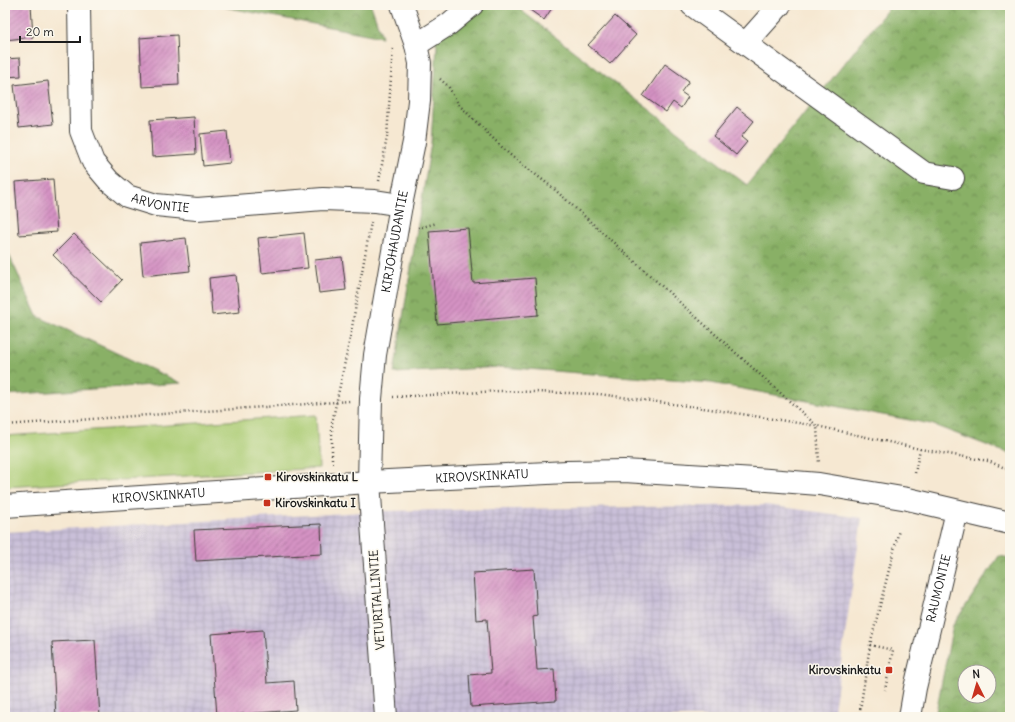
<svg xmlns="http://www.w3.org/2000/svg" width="1015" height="722" font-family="Delius,sans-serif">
<defs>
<pattern id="industrial-grid" width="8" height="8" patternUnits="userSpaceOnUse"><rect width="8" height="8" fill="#c9bfd8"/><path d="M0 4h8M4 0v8" fill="none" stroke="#aca4b9"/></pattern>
<pattern id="forest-crowns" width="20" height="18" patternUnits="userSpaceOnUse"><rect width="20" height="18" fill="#89b066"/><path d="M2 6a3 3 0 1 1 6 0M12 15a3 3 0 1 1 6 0" fill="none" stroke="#6f8e53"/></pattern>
<pattern id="building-hatch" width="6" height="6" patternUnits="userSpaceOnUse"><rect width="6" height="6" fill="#d492c3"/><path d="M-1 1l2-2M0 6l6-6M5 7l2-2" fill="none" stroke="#ab769e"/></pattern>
</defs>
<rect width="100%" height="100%" fill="#fbf7ec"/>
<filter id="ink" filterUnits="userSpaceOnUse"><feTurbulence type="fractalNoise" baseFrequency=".025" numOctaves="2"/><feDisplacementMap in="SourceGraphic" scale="8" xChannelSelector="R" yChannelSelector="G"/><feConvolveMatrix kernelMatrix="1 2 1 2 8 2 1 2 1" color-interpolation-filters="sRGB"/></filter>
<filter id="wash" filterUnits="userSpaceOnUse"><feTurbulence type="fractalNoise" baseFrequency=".012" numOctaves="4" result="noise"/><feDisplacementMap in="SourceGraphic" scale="16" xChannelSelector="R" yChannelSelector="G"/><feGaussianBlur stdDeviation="0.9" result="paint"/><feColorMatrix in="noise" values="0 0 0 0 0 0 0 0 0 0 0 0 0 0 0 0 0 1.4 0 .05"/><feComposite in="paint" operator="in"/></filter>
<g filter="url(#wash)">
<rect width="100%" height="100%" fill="#f6e8d2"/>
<polygon fill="url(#industrial-grid)" points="766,505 862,518 833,717 5,717 5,532 384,511"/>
<polygon fill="#accc74" stroke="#647448" points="316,415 319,468 5,487 5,436"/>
<g fill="url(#forest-crowns)" stroke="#526641" fill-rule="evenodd">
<polygon points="224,5 371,5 382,37 224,7"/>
<polygon points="484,5 514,5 747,185 891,5 1010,5 1010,454 931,424 711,383 501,367 394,373 431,143 437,45 433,35 455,29"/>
<polygon points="5,246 37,316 181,383 5,395"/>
<path d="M999,556l11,2v159h-75l18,-92zM965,672h24v24h-24z"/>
</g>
<g id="blocks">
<g fill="url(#building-hatch)">
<polygon points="5,5 31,5 33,37 5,40"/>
<polygon points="523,5 554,5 544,20"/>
<polygon points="615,16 636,35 610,64 588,45"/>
<polygon points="177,35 179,85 142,87 140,38"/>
<polygon points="20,58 21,76 5,77 5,59"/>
<polygon points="665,64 689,81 681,92 688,97 681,108 673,102 666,112 643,96"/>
<polygon points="48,81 53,124 19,128 14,85"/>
<polygon points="737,107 754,121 741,137 747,142 736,155 713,136"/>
<polygon points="194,117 196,154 152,157 150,120"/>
<polygon points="227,131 230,163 203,166 200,134"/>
<polygon points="53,179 57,232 19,235 15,182"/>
<polygon points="468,228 473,283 535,278 538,315 437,324 429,231"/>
<polygon points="304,233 308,268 262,273 258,238"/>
<polygon points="74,234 122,280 101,302 53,255"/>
<polygon points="186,238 190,271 143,276 140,243"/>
<polygon points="342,257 346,290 319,293 315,260"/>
<polygon points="236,275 240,312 212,315 209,278"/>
<polygon points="321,524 322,554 196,561 194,530"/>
<polygon points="534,569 537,616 533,617 537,670 554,669 556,701 471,707 469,675 491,673 487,619 476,620 473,573"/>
<polygon points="263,630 267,683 294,681 296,710 217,716 211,634"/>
<polygon points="95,640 100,717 56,717 52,642"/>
</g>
</g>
</g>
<g filter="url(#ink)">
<use href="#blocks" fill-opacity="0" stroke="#3d3b37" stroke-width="1"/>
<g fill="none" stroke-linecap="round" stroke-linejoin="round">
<g stroke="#3d3b37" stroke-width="24">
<g id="minor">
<path id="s1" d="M79,5l2,126 12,31 16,19 18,15 29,9 41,4 126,-10 52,2 26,4"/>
<polyline points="692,5 924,173 953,178"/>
<polyline points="746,43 780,5"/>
<polyline points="416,45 449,24 472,5"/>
<path id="s2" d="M5,506l364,-24 198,-10 57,-1 131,8 64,5 89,15 102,24"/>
<path id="s3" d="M386,717l-17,-235 2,-83 4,-44 26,-150 13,-63 5,-41 1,-38 -4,-18 -14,-40"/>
<path id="s4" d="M910,717l5,-29 42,-177"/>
</g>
</g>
<g stroke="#3d3b37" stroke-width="2.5" stroke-dasharray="1 3" stroke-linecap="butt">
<polyline points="440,79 448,86 459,105 509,154 553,188 817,426 819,464"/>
<polyline points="379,181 387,137 393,47"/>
<polyline points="418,228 437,223"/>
<polyline points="393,397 500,391 599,394 710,409 817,426 920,449 988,461 1010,470"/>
<polyline points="5,425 350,401"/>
<polyline points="332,463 332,423 350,338 371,222"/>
<polyline points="915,473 920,449"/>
<polyline points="870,645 893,650 885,690"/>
<polyline points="859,717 870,645 899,530"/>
</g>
<use href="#minor" stroke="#fff" stroke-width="22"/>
</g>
</g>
<g fill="#c8321e" stroke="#fbf7ec" stroke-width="1.5">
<rect x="264" y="473" width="8" height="8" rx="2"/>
<rect x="263" y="499" width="8" height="8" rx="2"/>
<rect x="885" y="666" width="8" height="8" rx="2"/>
</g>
<g text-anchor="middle" stroke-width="3" stroke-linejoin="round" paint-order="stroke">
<g font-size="12" fill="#1c1c1c" stroke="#fbf7ec">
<text dy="4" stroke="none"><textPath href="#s1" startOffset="242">ARVONTIE</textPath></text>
<text dy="4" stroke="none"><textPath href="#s3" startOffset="478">KIRJOHAUDANTIE</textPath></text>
<text dy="4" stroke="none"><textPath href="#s2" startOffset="478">KIROVSKINKATU</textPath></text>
<text dy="4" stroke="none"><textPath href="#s2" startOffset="154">KIROVSKINKATU</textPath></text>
<text dy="4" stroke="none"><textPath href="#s4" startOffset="132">RAUMONTIE</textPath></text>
<text transform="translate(377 600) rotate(-94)" y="4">VETURITALLINTIE</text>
</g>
<g font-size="12" font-weight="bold" fill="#1c1c1c" stroke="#fbf7ec" text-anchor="start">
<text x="276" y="481">Kirovskinkatu L</text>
<text x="275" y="507">Kirovskinkatu I</text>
<text x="881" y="674" text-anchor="end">Kirovskinkatu</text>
</g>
</g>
<rect width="1015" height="722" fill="none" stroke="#fbf7ec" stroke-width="20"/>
<g transform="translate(977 684) rotate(355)"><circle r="19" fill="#fbf7ec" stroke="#a29f99"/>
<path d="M0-3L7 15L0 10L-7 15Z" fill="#c8321e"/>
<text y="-6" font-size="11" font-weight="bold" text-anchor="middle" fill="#1c1c1c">N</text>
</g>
<path d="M20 36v6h60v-6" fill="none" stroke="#1c1c1c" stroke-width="2"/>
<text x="26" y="36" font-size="12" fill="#1c1c1c" stroke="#fbf7ec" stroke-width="3" paint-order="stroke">20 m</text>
</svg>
